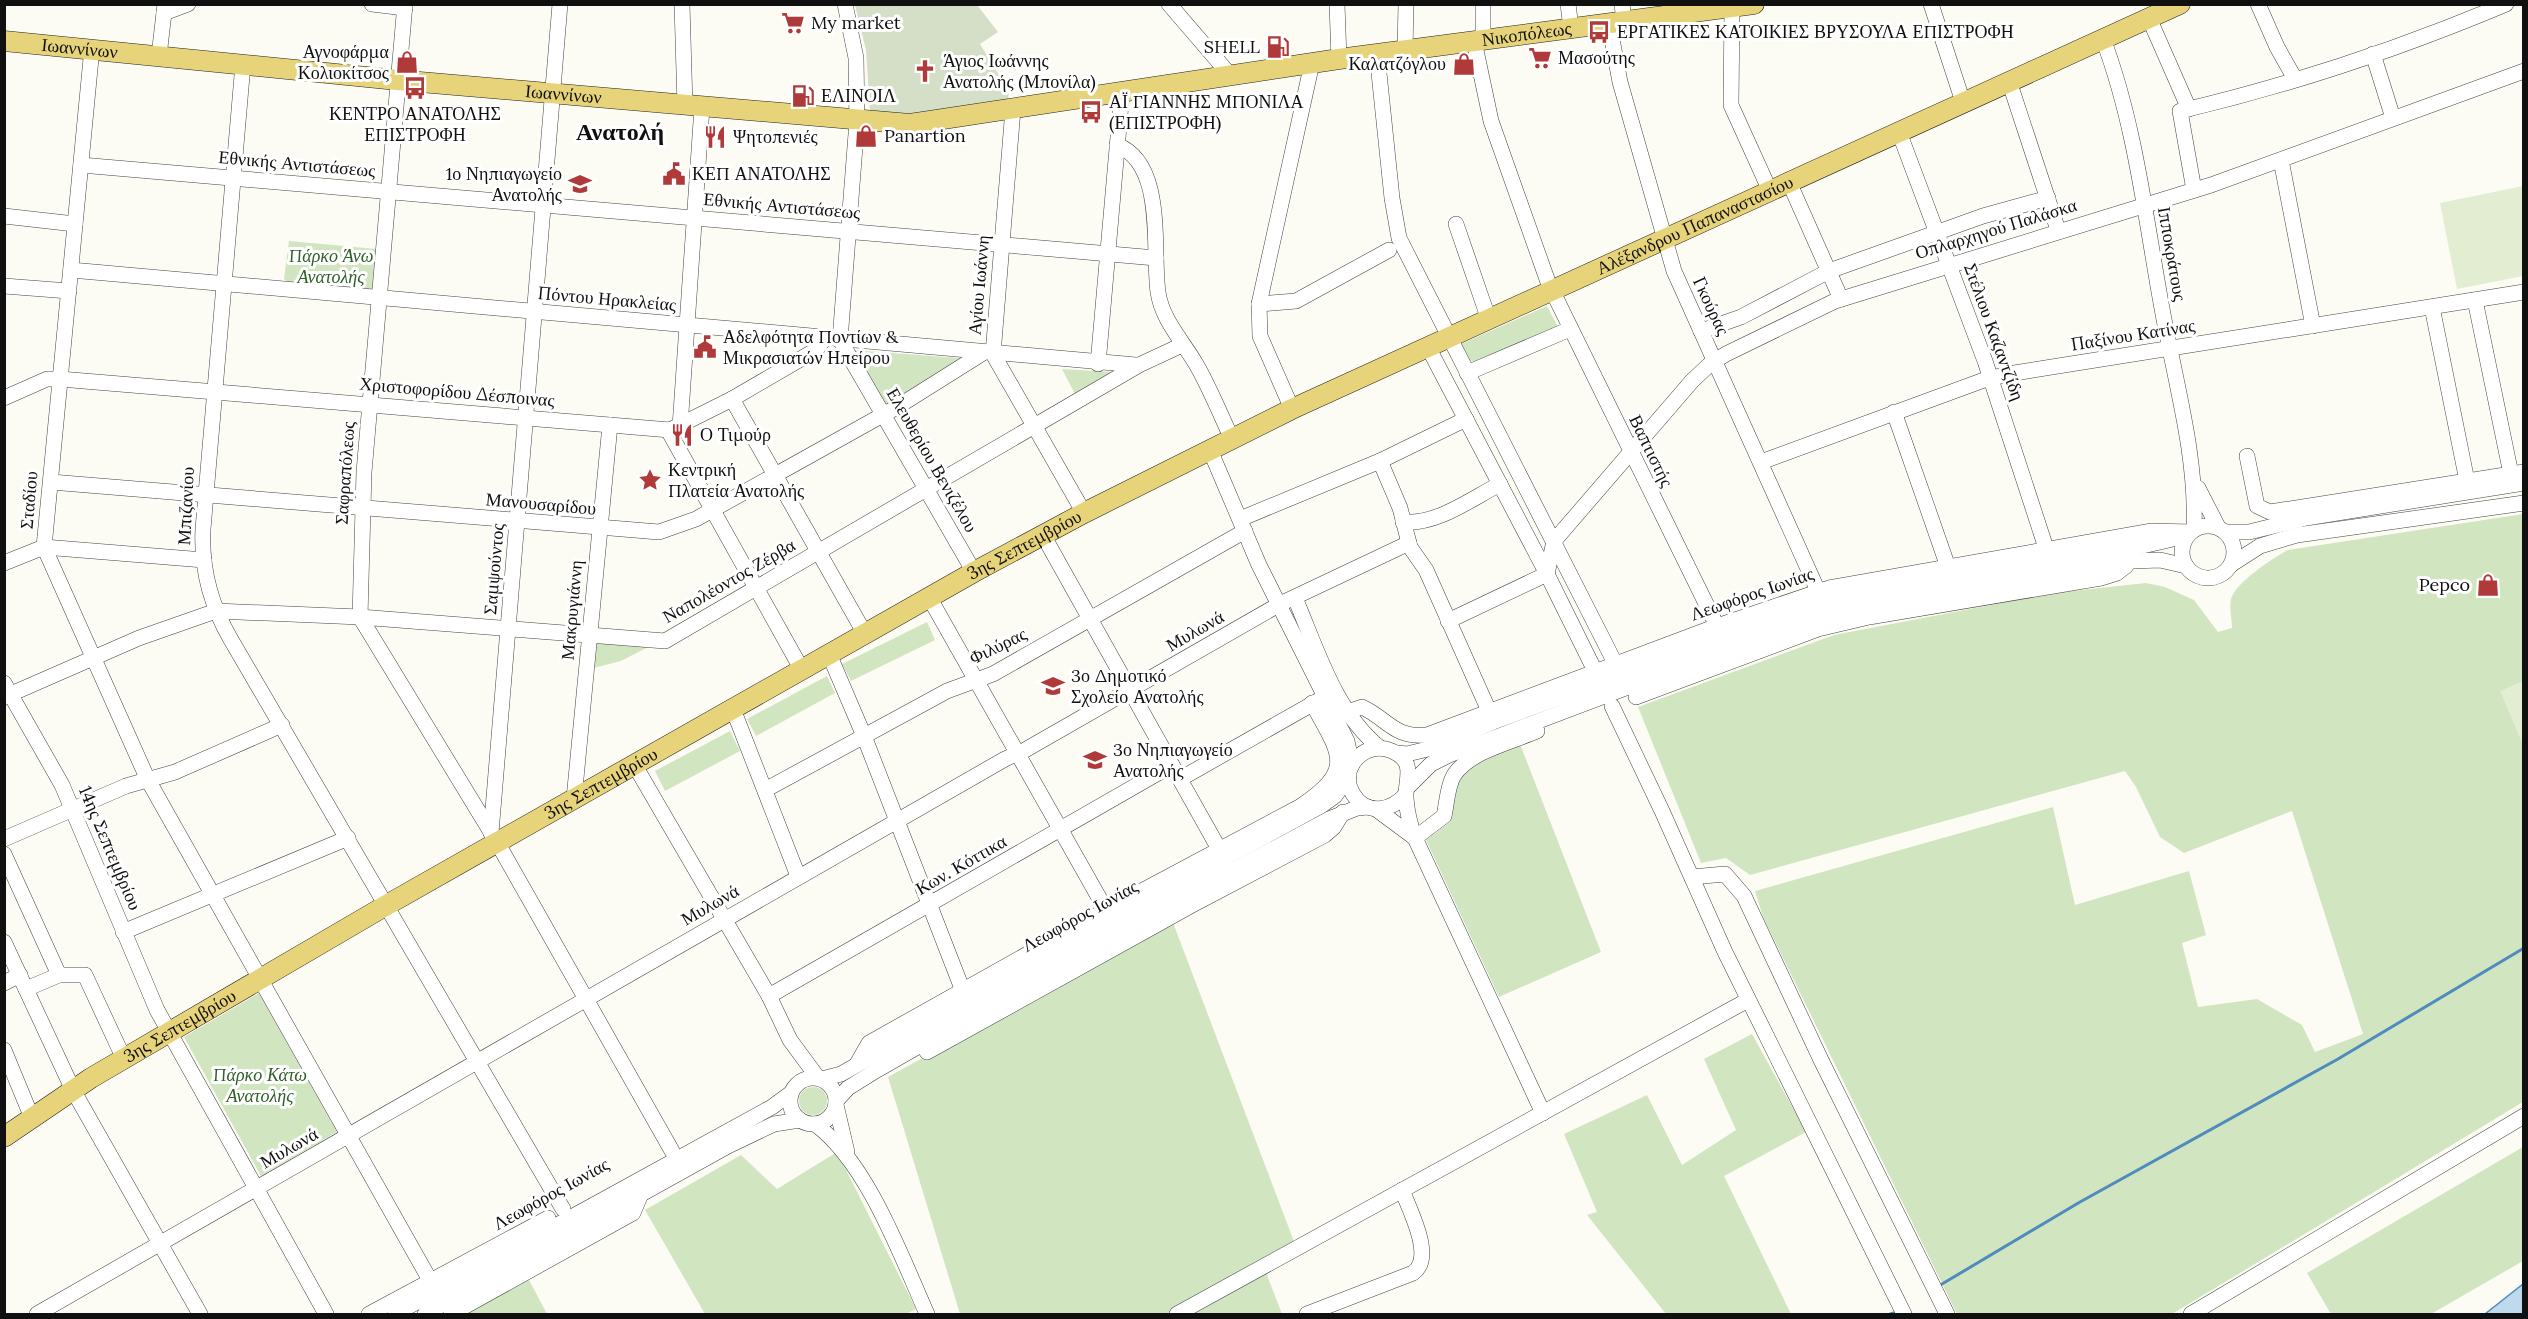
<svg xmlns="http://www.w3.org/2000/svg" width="2528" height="1319" font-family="Lora,serif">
<rect width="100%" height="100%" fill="#fdfcf4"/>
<g fill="#d1e5c1">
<polygon points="289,241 377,249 373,291 287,282 284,279"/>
<polygon points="1547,306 1559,329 1477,364 1470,360 1461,344"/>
<polygon points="852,350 959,358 964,362 883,407"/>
<polygon points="1062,369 1114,372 1077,398"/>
<path d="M2523,514v588l-351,212h-215l-194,-397 -8,-26 298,-84 22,98 114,-34 17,64 -24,8 16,64 59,-8 45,26 13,27 48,-18 -71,-223 -108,42 -24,-16 -24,-50 -11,-16 -375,104 -24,-17 -25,5 -63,-156 196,-72 219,-42 93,-10 19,4 29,13 24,32 14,-4c0,-8 -3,-21 -1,-29 5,-17 42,-41 57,-49z"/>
<polygon points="927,622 935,640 851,681 842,664"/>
<polygon points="596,643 648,647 621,661 593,668"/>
<polygon points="827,676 835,693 756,736 747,719"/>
<polygon points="730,731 740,751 665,791 655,771"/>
<polygon points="1520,744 1601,952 1499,997 1426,840 1450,822 1455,783 1466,769"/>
<polygon points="1172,920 1298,1252 1265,1270 1282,1314 960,1314 888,1077"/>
<polygon points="259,993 337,1132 261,1176 184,1037"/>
<polygon points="1752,1034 1806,1132 1724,1176 1791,1314 1666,1314 1587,1215 1597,1212 1564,1134 1647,1095 1682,1165 1736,1130 1704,1059"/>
<circle cx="813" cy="1101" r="14"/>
<polygon points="2523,1147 2523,1261 2431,1314 2331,1314 2307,1273"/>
<polygon points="837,1152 916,1309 906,1314 705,1314 645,1210 741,1155 777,1189"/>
<polygon points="527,1276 547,1314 457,1314"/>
</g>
<polygon fill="#d5dec6" points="855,5 977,5 998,32 980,44 1009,91 1008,101 916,115 870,112 866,50"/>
<g fill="#e2edd2">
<polygon points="2523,186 2523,276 2457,289 2440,203"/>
<polygon points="2523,681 2523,745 2500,691"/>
</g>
<polygon fill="#bfdaef" stroke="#4f8bbd" stroke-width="1.5" points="2523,1284 2523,1314 2485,1314"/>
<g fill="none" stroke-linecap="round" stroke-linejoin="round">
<g stroke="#4f8bbd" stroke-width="3">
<polyline points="1942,1284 2080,1202 2338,1059 2524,948"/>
<polyline points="1890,1314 1894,1313"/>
</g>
<g stroke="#434343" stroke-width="16">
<g id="minor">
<polyline points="372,4 405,8"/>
<polyline points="405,4 364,472 360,617 497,842 672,1151"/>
<polyline points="682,4 685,106"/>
<polyline points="845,4 856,58 857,121 840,340 974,572"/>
<polyline points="1169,4 1230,75"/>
<polyline points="1337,4 1339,59"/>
<polyline points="1568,4 1571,28"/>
<polyline points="1622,4 1624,21"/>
<polyline points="1931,4 1963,102"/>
<polyline points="2258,4 2277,47 2295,79"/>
<polyline points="1732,8 1731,105 1770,191"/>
<polyline points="164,13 188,4"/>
<polyline points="2149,18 2189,109"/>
<polyline points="1609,23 1620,82 1674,271 1818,591"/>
<path d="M2103,39c33,87 43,184 60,275 13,71 34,143 31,215"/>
<polyline points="1483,40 1483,4"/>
<polyline points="1474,41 1491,121 1548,282 1717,626"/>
<polyline points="92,48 44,547 148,780 431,1282"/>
<polyline points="1405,50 1406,4"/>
<polyline points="1377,54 1392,198 1399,238 1616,665"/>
<polyline points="2373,54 2393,118"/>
<polyline points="159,56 165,4"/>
<path d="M243,64l-40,465c-2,38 8,76 27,109l333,571"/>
<polyline points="2009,81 2058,230"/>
<polyline points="1013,109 993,354 1084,513"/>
<polyline points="1899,132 1985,361 2046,548"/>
<path d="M1117,145c49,19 35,104 41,147 4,28 24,48 38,72 14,24 24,50 36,75"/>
<polyline points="2281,160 2313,326"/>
<polyline points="81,165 1156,258"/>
<polyline points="1789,182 1841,299"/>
<path d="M2194,190l-14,-79c111,-26 221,-63 326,-107"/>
<polyline points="4,216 75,224"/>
<polyline points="1456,224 1489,320"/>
<polyline points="71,270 1136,365"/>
<polyline points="4,286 69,291"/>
<polyline points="2475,300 2511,474"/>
<polyline points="1259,304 1296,301 1389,250"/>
<polyline points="2432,307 2467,481"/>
<polyline points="1701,331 1741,317 1829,271 1983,216 2048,198"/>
<polyline points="1428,347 1547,574 1596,673"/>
<polyline points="1098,364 1122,92"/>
<polyline points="1467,373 1570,329"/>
<polyline points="4,398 47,379 60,379 670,430 732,399 816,350 824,339"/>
<polyline points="732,399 865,634"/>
<polyline points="1292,409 1260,336 1259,304 1312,63"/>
<polyline points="1894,412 1948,567"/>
<polyline points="680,427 702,107"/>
<polyline points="668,430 802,670"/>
<polyline points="1210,450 1259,565 1347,741 1352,765"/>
<polyline points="2247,456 2257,506 2270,512 2524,472"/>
<polyline points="1380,461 1400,508 1410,547 1426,570 1489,711"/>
<polyline points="1761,462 1984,380 2008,374 2524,292"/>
<polyline points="51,482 659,532 696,519 897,407 983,353"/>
<polyline points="2198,488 2218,527"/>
<polyline points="1240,519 1380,461 1466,419"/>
<path d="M1403,522c34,3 68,-23 97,-38"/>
<circle cx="2208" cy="552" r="26"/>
<polyline points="2226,532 2249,532 2306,518 2524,483"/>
<polyline points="1043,535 1219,849"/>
<polyline points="4,563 44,547 204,560"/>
<polyline points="2232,564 2260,546 2297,535 2524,503"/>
<polyline points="929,597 1106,910"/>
<path d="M1295,598c22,51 40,114 85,150"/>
<polyline points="1448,621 1547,574 1554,541 1692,381 1710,364 1726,354 1835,301 2211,185 2524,71"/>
<polyline points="829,654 864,736 963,991"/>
<polyline points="4,683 62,785 157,1010 326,1314"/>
<polyline points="4,697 139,638 216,611 360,617 665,641 1139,365 1182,345"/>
<polyline points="1636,697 1818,629 1869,617 2101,578 2117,573 2126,566"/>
<polyline points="1612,706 1662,811 1725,952 1904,1314"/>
<polyline points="733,709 798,876"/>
<path d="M1347,712l15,-5c26,12 31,31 65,28l290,-109 112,-38 323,-57 39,1"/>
<path d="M1397,753l10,1 25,-6 61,-26 330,-121c120,-30 246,-34 365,-66"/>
<polyline points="634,764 769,996 790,1040 818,1078"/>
<polyline points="1180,779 1321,699"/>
<polyline points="1409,786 1431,764 1449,755 1810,618 1871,604 2133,561 2160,560 2186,566"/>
<polyline points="765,790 947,691 993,674 1245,531"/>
<path d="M1406,794c-14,17 -40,22 -53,0 -16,-25 12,-55 39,-43 25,11 13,28 14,47 1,14 4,27 9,40l128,275"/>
<polyline points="574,799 610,425"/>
<polyline points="1376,809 1415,838"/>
<polyline points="491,833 560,4"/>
<path d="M1415,838l29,-22c3,-13 3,-29 10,-41 16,-24 58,-33 83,-44"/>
<polyline points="4,839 126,786 175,772 282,725"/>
<polyline points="4,854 59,975"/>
<polyline points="1692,877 1725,874 1744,896 1821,1060 1947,1314"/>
<polyline points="123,932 348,838"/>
<polyline points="4,942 73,1090 200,1314"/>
<polyline points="4,983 20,975"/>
<polyline points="26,989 59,975 85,975 124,1059"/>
<polyline points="769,996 1172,765"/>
<polyline points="4,1050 32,1118"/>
<polyline points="927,1052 1194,904 1325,835 1334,827 1343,812"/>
<path d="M857,1064l12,-21 237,-133 195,-104c55,-37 39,-52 11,-103"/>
<circle cx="813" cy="1101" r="23"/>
<polyline points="822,1079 841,1074 1112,920 1321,806 1335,796 1349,776"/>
<polyline points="836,1101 848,1088 877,1070 1122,930 1329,819 1357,808 1368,807"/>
<polyline points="836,1105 847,1152"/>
<path d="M815,1124c52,38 86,132 112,190"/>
<polyline points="37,1314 1005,759 1025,750 1280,604 1409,543"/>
<polyline points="369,1314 548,1218"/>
<polyline points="395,1314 772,1107 791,1093"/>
<polyline points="425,1314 728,1146 774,1124 800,1120"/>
<polyline points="451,1314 633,1213 641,1194"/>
<polyline points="1177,1314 1748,1000"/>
<path d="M1307,1314l106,-41c22,-15 -3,-62 -11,-83"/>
<polyline points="2191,1314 2524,1116"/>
</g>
</g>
<g stroke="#212121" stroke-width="21">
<g id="major">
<path id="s1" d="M4,41l393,39 513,44 429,-65 415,-55"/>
<path id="s2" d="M4,1137l87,-59 294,-172 589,-334 110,-59 208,-104 888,-405"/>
</g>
</g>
<use href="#minor" stroke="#fff" stroke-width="15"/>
<use href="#major" stroke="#e7d37a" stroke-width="20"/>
</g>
<defs>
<g id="supermarket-bare" transform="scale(1.8)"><path d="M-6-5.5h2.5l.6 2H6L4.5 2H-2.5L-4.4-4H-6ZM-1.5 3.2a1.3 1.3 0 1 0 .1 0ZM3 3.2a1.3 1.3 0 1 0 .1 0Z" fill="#af3a39" stroke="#fff" stroke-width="2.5" paint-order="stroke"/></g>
<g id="bus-bare" transform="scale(1.8)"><path d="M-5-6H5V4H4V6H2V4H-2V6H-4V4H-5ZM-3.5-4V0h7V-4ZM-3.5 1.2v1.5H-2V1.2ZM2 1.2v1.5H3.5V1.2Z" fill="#af3a39" stroke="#fff" stroke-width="2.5" paint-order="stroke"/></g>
<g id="fuel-bare" transform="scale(1.8)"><path d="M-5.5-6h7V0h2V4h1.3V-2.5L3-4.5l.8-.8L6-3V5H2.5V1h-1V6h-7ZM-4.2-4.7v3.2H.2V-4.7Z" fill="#af3a39" stroke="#fff" stroke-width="2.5" paint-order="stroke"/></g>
<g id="shop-bare" transform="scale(1.8)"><path d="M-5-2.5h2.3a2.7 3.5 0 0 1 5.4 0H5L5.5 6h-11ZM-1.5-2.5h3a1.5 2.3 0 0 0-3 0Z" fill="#af3a39" stroke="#fff" stroke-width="2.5" paint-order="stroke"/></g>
<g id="church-bare" transform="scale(1.8)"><path d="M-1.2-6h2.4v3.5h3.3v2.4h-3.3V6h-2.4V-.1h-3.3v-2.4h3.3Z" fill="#af3a39" stroke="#fff" stroke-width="2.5" paint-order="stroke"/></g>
<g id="restaurant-bare" transform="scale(1.8)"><path d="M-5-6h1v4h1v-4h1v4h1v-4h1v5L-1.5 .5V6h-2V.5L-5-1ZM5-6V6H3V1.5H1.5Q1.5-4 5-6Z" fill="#af3a39" stroke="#fff" stroke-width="2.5" paint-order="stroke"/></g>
<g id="civic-bare" transform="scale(1.8)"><path d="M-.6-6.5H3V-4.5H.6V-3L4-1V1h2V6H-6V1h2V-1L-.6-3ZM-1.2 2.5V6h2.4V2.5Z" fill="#af3a39" stroke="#fff" stroke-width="2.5" paint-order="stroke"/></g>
<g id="school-bare" transform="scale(1.8)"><path d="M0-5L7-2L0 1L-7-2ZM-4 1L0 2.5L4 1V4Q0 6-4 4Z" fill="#af3a39" stroke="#fff" stroke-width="2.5" paint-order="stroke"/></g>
<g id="sight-bare" transform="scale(1.8)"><path d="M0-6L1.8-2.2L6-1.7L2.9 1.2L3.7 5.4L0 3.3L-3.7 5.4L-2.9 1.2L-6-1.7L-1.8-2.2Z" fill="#af3a39" stroke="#fff" stroke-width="2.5" paint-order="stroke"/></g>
</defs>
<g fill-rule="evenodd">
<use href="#supermarket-bare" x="793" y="23"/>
<use href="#bus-bare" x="1599" y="32"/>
<use href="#fuel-bare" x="1278" y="47"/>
<use href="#supermarket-bare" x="1540" y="58"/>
<use href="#shop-bare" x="407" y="62"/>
<use href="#shop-bare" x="1464" y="64"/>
<use href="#church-bare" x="925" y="71"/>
<use href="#bus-bare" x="415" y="88"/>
<use href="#fuel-bare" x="803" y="96"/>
<use href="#bus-bare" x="1091" y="112"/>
<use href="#shop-bare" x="866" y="136"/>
<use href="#restaurant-bare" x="715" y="137"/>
<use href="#civic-bare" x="674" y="174"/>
<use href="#school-bare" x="580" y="184"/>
<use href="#civic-bare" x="705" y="347"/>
<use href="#restaurant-bare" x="682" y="435"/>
<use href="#sight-bare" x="650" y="480"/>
<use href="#shop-bare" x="2488" y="585"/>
<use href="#school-bare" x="1053" y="686"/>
<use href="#school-bare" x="1095" y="760"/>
</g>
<g text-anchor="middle" stroke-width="6" stroke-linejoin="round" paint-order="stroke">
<g font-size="18" fill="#101010" stroke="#fff" text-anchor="start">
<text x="811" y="29">My market</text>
<text x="1617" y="38">ΕΡΓΑΤΙΚΕΣ ΚΑΤΟΙΚΙΕΣ ΒΡΥΣΟΥΛΑ ΕΠΙΣΤΡΟΦΗ</text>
<text x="1260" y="53" text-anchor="end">SHELL</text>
<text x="389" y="58" text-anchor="end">Αγνοφάρμα<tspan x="389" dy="21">Κολιοκίτσος</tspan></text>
<text x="1558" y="64">Μασούτης</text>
<text x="943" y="67">Άγιος Ιωάννης<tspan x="943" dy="21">Ανατολής (Μπονίλα)</tspan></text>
<text x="1446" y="70" text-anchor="end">Καλατζόγλου</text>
<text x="821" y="102">ΕΛΙΝΟΙΛ</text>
<text x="1109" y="108">ΑΪ ΓΙΑΝΝΗΣ ΜΠΟΝΙΛΑ<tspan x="1109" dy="21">(ΕΠΙΣΤΡΟΦΗ)</tspan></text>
<text x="415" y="120" text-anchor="middle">ΚΕΝΤΡΟ ΑΝΑΤΟΛΗΣ<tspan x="415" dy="21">ΕΠΙΣΤΡΟΦΗ</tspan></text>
<text x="884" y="142">Panartion</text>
<text x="733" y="143">Ψητοπενιές</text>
<text x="562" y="180" text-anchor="end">1ο Νηπιαγωγείο<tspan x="562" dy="21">Ανατολής</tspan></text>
<text x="692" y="180">ΚΕΠ ΑΝΑΤΟΛΗΣ</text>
<text x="723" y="343">Αδελφότητα Ποντίων &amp;<tspan x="723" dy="21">Μικρασιατών Ηπείρου</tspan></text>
<text x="700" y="441">Ο Τιμούρ</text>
<text x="668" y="476">Κεντρική<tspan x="668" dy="21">Πλατεία Ανατολής</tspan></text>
<text x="2470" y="591" text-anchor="end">Pepco</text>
<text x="1071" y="682">3ο Δημοτικό<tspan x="1071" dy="21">Σχολείο Ανατολής</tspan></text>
<text x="1113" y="756">3ο Νηπιαγωγείο<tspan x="1113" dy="21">Ανατολής</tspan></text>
</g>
<g font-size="18" fill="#101010" stroke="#fff">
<text dy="6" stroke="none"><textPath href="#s1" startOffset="1533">Νικοπόλεως</textPath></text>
<text dy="6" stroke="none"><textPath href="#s1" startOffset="76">Ιωαννίνων</textPath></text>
<text dy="6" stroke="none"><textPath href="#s1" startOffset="562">Ιωαννίνων</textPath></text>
<text transform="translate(297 164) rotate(5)" y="6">Εθνικής Αντιστάσεως</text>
<text transform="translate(782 206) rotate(5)" y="6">Εθνικής Αντιστάσεως</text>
<text dy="6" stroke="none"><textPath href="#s2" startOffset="1923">Αλέξανδρου Παπαναστασίου</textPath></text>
<text transform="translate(1996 229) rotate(-17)" y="6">Οπλαρχηγού Παλάσκα</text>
<text transform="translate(2172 254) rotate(80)" y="6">Ιπποκράτους</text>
<text transform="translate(979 285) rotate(-85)" y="6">Αγίου Ιωάννη</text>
<text transform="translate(607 299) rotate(5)" y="6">Πόντου Ηρακλείας</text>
<text transform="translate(1711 306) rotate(65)" y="6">Γκούρας</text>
<text transform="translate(1994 332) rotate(70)" y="6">Στέλιου Καζαντζίδη</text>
<text transform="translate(2133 335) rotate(-9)" y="6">Παξίνου Κατίνας</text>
<text transform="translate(457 392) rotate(5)" y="6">Χριστοφορίδου Δέσποινας</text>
<text transform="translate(1651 451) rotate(64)" y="6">Βαπτιστής</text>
<text transform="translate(932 460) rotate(60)" y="6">Ελευθερίου Βενιζέλου</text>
<text transform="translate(345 473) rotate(-86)" y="6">Σαφραπόλεως</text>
<text transform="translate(29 500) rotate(-85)" y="6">Σταδίου</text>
<text transform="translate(541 504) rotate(5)" y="6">Μανουσαρίδου</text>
<text transform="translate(186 506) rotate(-87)" y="6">Μπιζανίου</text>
<text dy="6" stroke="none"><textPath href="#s2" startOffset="1180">3ης Σεπτεμβρίου</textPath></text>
<text transform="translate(494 569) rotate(-85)" y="6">Σαμψούντος</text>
<text transform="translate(729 581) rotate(-30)" y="6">Ναπολέοντος Ζέρβα</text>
<text transform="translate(1752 594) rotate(-19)" y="6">Λεωφόρος Ιωνίας</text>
<text transform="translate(572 610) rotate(-85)" y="6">Μακρυγιάννη</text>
<text transform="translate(1195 631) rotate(-30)" y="6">Μυλωνά</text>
<text transform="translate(998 646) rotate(-26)" y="6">Φιλύρας</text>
<text dy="6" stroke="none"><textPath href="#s2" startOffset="694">3ης Σεπτεμβρίου</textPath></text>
<text transform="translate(110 848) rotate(67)" y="6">14ης Σεπτεμβρίου</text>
<text transform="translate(961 865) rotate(-30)" y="6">Κων. Κόττικα</text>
<text transform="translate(710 905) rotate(-30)" y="6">Μυλωνά</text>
<text transform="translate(1080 916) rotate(-29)" y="6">Λεωφόρος Ιωνίας</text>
<text dy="6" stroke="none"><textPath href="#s2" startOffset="208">3ης Σεπτεμβρίου</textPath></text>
<text transform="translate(289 1148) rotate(-30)" y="6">Μυλωνά</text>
<text transform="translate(551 1194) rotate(-29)" y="6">Λεωφόρος Ιωνίας</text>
</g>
<g font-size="18" font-style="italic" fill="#306028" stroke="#fff">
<text x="331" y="262">Πάρκο Άνω<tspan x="331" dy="21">Ανατολής</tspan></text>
<text x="260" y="1081">Πάρκο Κάτω<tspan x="260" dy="21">Ανατολής</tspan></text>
</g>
<g font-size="24" font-weight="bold" fill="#101010" stroke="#fff">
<text x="620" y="140">Ανατολή</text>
</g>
</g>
<rect width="2528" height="1319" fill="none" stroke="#101010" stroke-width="12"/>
</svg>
